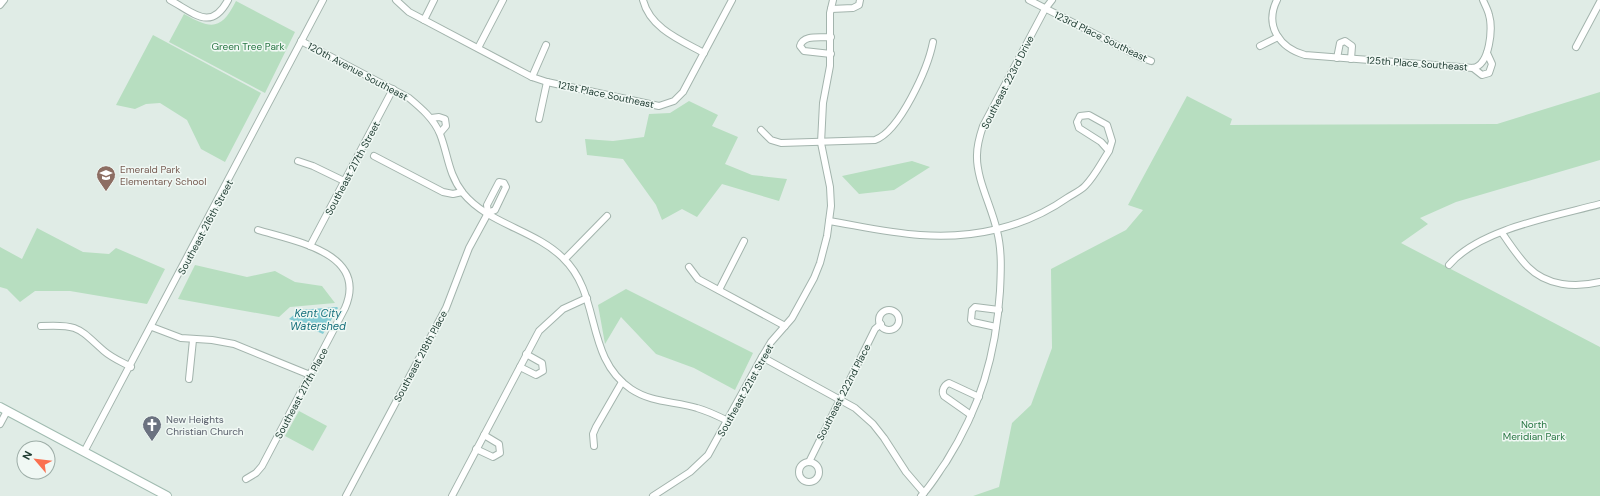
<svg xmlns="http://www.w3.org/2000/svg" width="1600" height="496" font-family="'DM Sans',sans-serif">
<rect width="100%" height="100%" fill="#e0ece6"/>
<g fill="#b7dec0">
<path d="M236,1l59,31 -30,61 -96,-51 15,-28c27,15 37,17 52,-13z"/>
<polygon points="153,35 261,93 225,162 201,149 187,120 160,103 146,104 135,109 116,105"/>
<polygon points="1600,92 1600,160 1456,202 1420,218 1428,224 1401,243 1600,347 1600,496 973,496 999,487 1012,423 1031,405 1052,348 1051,269 1126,230 1143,210 1128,205 1187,96 1232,119 1230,125 1497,124"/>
<polygon points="689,101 718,115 712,126 738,137 725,164 752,175 787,179 779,201 722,184 697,217 682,209 662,220 656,205 623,159 587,155 585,139 613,141 644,137 649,114 670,113"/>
<polygon points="912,161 930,167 894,190 859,194 842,176"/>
<polygon points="37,228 83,252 109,254 116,248 165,269 147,304 70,291 35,291 20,302 7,289 0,287 0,247 22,259"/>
<polygon points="195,265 247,277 275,271 295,282 322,286 335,303 290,307 279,317 178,299"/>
<polygon points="626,289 753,353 735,390 694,368 656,354 621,317 605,344 598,305"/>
<polygon points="299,411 327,426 313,451 285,436"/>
</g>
<polygon fill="#84ccd4" points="337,307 338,308 323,334 289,319 300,310"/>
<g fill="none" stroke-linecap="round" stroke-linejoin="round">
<g stroke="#a3b4ad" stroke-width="8">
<g id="street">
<path d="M170,0c24,13 41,32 58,0"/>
<polyline points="396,0 409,12 532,77 547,82 659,106 674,101 683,92 732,0"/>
<path d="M643,0c7,28 37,40 61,53"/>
<polyline points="1029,0 1138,56 1151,61"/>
<path d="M1277,0c-13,26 3,48 28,55l168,13c17,-3 20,-40 16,-53 -1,-5 -4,-10 -6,-15"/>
<polyline points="0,5 4,0"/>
<polyline points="831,9 853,8 859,5 860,0"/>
<polyline points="424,20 434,0"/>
<path d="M301,41l108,57c12,10 25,21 31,36 8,20 8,40 23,59 25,31 72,37 100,65 39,37 21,99 68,131 21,14 43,12 66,19 11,3 21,8 31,13"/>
<polyline points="1260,46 1278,37"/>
<polyline points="1576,47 1600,2"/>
<polyline points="478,48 503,0"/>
<path d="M831,54l-27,-3 -4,-5c3,-12 21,-8 31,-9"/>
<polyline points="1337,58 1340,43 1345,41 1352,46 1351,59"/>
<polyline points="1473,68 1482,75 1489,73 1492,64 1487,53"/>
<polyline points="532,77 546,45"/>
<polyline points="431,118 439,117 445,119 446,126 440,133"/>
<polyline points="539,119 547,82"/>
<path d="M761,130l10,10 10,3 94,-3c25,-9 53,-72 58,-98"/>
<polyline points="374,156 443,192 453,194 462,192"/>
<polyline points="298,161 313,166 344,181"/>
<polygon points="499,182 504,183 506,187 495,210 488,213 487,205"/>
<path d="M829,221c30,5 61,12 91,14 52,4 104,-7 147,-37 6,-4 13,-7 18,-12 10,-10 16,-23 24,-35l-8,-9 -22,-14 -2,-6 3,-6 9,-1 18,10 5,16 -3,10"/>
<path d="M1502,233c8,11 16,24 26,34 19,19 47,21 72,15"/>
<polyline points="310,246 393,89"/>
<polyline points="565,259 607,216"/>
<path d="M1449,265c30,-36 107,-49 151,-61"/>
<polyline points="689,267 698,279 785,326"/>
<polyline points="719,290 744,241"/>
<circle cx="889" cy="320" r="10"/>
<path d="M41,326c38,-2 37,2 63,25 8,7 18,11 27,16"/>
<polyline points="152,327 181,338 212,340 234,344 310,375"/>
<polyline points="996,327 973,322 971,320 972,310 975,307 999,310"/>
<polyline points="762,357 855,408 873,424 884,438 906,472 924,493"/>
<polyline points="520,367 536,375 543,371 542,363 526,354"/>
<polyline points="189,379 193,340"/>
<path d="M971,415l-27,-19c-3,-5 0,-11 5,-13l30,14"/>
<polyline points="0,424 7,411"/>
<polyline points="594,446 593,434 596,427 622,382"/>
<polyline points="476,449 493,457 500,453 499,444 484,435"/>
<polyline points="84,452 323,0"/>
<polyline points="809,462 875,329 881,324"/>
<circle cx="809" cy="472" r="10"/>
<path d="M246,479l10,-6 6,-7 83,-158c24,-55 -51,-67 -87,-78"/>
<polyline points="346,496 446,308 469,248 488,213"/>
<polyline points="452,496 539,331 563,309 587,298"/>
<polyline points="653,496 690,472 708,455 762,357 771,342 792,318 814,278 820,263 827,236 831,206 830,187 821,143 823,103 830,66 830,13 833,0"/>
<path d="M921,496c10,-10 17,-23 25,-34 34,-54 50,-107 54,-171 1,-20 2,-41 -3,-60 -5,-24 -21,-52 -20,-76 0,-10 3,-20 6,-29l62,-117 7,-9"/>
</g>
</g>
<g stroke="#a0bbb0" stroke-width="10">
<polyline id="secondary" points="0,407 167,496"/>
</g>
<use href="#street" stroke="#fff" stroke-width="6"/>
<use href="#secondary" stroke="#fff" stroke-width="8"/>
</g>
<defs>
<g id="school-pin" transform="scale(1)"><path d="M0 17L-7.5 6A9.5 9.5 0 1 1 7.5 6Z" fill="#8d6e63" stroke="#f0f8f4"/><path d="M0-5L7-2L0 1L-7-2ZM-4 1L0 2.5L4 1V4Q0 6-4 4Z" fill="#fff"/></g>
<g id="church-pin" transform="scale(1)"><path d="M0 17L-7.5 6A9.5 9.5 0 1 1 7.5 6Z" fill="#6b7280" stroke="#f0f8f4"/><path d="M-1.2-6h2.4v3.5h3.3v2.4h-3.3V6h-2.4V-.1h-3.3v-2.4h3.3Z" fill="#fff"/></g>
</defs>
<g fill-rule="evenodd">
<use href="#school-pin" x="106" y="175"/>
<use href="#church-pin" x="152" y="425"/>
</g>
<g text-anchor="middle" stroke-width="3" stroke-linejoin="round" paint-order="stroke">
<g font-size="10" fill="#203d33" stroke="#f0f8f4">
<text transform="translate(1101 36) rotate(26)" y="4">123rd Place Southeast</text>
<text transform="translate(1417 63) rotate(4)" y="4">125th Place Southeast</text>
<text transform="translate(358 71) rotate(28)" y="4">120th Avenue Southeast</text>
<text transform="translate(1007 82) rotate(-63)" y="4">Southeast 223rd Drive</text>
<text transform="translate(606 94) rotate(12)" y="4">121st Place Southeast</text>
<text transform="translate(352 168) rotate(-62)" y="4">Southeast 217th Street</text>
<text transform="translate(205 227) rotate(-62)" y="4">Southeast 216th Street</text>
<text transform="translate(420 356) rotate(-62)" y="4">Southeast 218th Place</text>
<text transform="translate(745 390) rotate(-61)" y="4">Southeast 221st Street</text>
<text transform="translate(843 392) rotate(-63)" y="4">Southeast 222nd Place</text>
<text transform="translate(301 393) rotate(-62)" y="4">Southeast 217th Place</text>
</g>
<g font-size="10" fill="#277642" stroke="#f0f8f4">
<text x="248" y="50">Green Tree Park</text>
<text x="1534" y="428">North<tspan x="1534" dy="12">Meridian Park</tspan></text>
</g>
<g font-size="10" fill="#785e54" stroke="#f0f8f4" text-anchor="start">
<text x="120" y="173">Emerald Park<tspan x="120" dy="12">Elementary School</tspan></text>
</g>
<g font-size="10" fill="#5b616d" stroke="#f0f8f4" text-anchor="start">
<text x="166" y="423">New Heights<tspan x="166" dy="12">Christian Church</tspan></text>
</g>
<g font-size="11" font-style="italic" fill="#16707c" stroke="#f0f8f4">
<text x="318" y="317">Kent City<tspan x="318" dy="13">Watershed</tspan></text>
</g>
</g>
<g transform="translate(36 460) rotate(298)"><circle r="19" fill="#f0f8f4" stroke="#9dada7"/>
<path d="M0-3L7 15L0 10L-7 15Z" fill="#fa7050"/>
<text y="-6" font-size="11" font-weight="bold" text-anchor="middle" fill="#203d33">N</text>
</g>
</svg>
